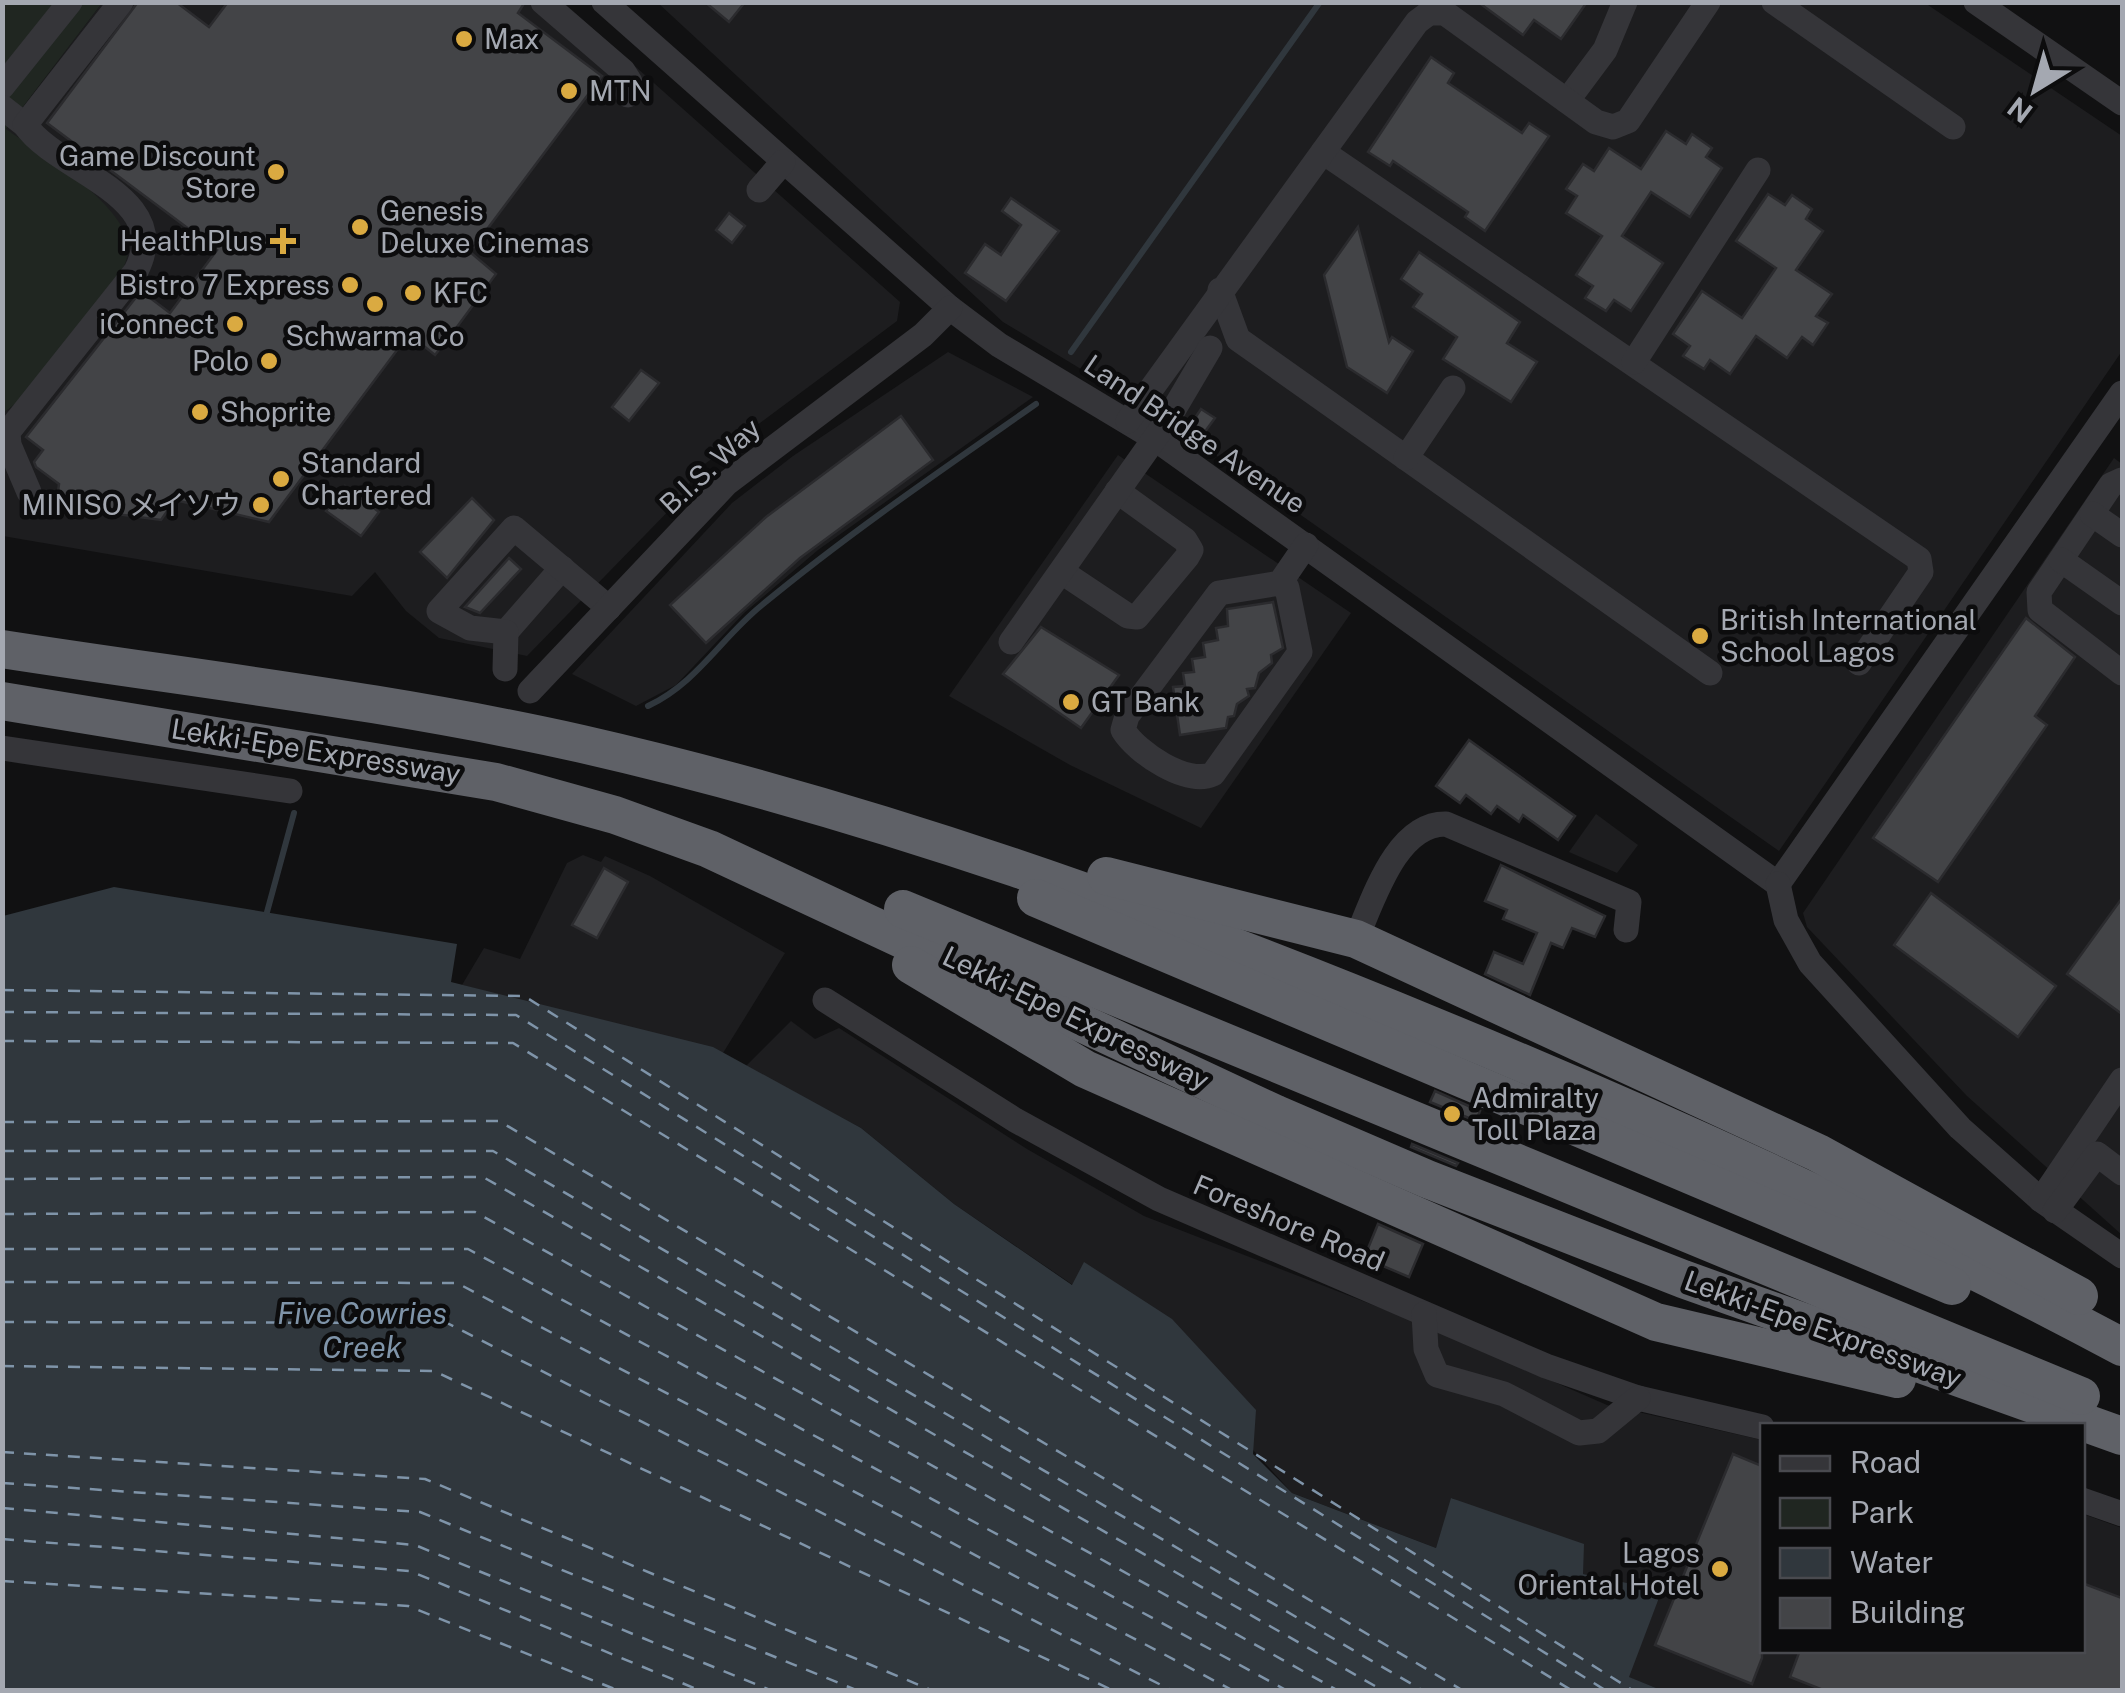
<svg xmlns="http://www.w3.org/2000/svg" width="2125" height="1693" font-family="'Public Sans','Noto Sans JP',sans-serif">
<rect width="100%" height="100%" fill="#111112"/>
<g fill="#1d1d1f">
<polygon points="102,3 564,3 900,302 897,321 694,472 685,494 527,656 439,638 406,611 375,572 352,596 3,536 2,413 27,397 6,129"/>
<polygon points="658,3 1925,3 2122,136 2122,351 1779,851 1167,421 1003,322"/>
<polygon points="948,352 1033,397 818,550 744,613 676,685 636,706 572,674 732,503 793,456"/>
<polygon points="1118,455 1351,613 1201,828 1070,765 949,696"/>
<polygon points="2114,458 2122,464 2122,1235 1967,1096 1807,927 1803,913"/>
<polygon points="1596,814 1638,845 1617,873 1569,852"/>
<polygon points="583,855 601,862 605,856 650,876 785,953 723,1053 462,985 484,948 520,959 567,863"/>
<polygon points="791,1021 815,1039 839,1028 1027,1149 1144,1216 1422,1324 1607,1405 1762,1440 1762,1650 2082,1650 2083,1514 2122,1528 2122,1690 1661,1690 1628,1677 1662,1590 1583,1574 1452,1498 1436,1548 1292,1493 1084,1263 1073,1285 954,1204 861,1128 746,1066"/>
</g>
<path fill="#202621" d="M3,3h99l-96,126c34,25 134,82 121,128 -6,24 -28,45 -43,64 -25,34 -46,69 -81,92z"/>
<polygon fill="#30373d" points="114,887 457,944 451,982 713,1047 861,1128 954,1204 1072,1285 1084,1262 1172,1319 1256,1410 1253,1454 1292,1493 1436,1548 1451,1498 1584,1544 1583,1574 1662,1590 1629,1677 1661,1690 3,1690 3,916"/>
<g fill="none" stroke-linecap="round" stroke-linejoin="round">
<g stroke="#30373d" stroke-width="6">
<polyline points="1071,352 1320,2"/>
<path d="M648,706c49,-23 73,-68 114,-101 87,-72 181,-136 274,-201"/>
<polyline points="267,912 294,813"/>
</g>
<g stroke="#7f94a9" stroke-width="2.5" stroke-dasharray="12 10" stroke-linecap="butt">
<polyline points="2,990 524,996 1632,1690"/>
<polyline points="2,1012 516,1015 1605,1690"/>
<polyline points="2,1041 513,1043 1571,1690"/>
<polyline points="2,1122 499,1121 1462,1690"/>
<polyline points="2,1151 493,1151 1422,1690"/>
<polyline points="2,1179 483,1177 1382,1690"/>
<polyline points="2,1214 475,1212 1337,1690"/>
<polyline points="2,1249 468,1249 1286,1690"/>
<polyline points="2,1282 457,1283 1232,1690"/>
<polyline points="2,1322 447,1323 1171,1690"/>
<polyline points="2,1366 434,1371 1112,1690"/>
<polyline points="2,1452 425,1479 931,1690"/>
<polyline points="2,1483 420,1512 856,1690"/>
<polyline points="2,1508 415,1545 770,1690"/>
<polyline points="2,1539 410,1571 699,1690"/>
<polyline points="2,1581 408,1606 617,1690"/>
</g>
</g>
<g fill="#434447" stroke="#2b2b2e" stroke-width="2.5">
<polygon points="138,2 176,2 209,27 228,2 525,2 518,13 602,76 470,252 496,274 454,331 435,355 409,334 269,522 175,500 161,520 56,506 59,484 36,467 34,462 43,450 26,437 141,291 170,313 217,250 47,123"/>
<polygon points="705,2 745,2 729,22"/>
<polygon points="1478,2 1587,2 1561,39 1534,20 1523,35"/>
<polygon points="1431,57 1454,73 1448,83 1522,133 1529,123 1549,136 1485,231 1465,217 1468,212 1393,161 1390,166 1368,152"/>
<polygon points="1666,131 1686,144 1692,134 1712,148 1706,157 1722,168 1690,217 1651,192 1622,236 1663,263 1631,311 1614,300 1606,311 1585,298 1593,286 1576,275 1602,236 1566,213 1577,196 1566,189 1583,164 1594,171 1609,148 1641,169"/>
<polygon points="1768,194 1785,205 1792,195 1812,209 1806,219 1823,231 1796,270 1832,294 1816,316 1828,323 1813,345 1802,337 1787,358 1756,336 1730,374 1710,360 1704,369 1683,356 1690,346 1673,334 1702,291 1742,318 1776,268 1736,241"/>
<polygon points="1011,198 1059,231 1006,301 965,273 985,244 1001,255 1021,225 1002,211"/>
<polygon points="729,213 745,226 732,243 716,230"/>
<polygon points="1358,227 1389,342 1392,337 1413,351 1387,393 1347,367 1324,275"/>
<polygon points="1419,252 1520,322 1507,343 1537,362 1511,402 1443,359 1457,337 1413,307 1422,294 1401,279"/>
<polygon points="641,370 659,383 629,421 612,407"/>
<polygon points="1201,409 1215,418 1204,433 1191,424"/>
<polygon points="901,416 933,460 800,558 706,643 670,605 766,517"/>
<polygon points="345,486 379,512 361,536 326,511"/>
<polygon points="472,498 494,520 447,578 420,552"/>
<polygon points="509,558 521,569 480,613 465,607"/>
<polygon points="1273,602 1283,648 1271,655 1272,663 1259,673 1255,688 1247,689 1249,696 1237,704 1234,716 1228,717 1226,728 1180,735 1173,687 1185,686 1183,673 1194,672 1192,659 1205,657 1203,643 1218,640 1216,628 1228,626 1227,609"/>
<polygon points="2026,618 2075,657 2035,716 2047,725 1938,882 1873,838"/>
<polygon points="1041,627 1119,675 1081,728 1003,674"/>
<polygon points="1469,740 1575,816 1558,840 1523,815 1519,822 1497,806 1491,814 1466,795 1460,803 1436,786"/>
<polygon points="1501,865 1605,916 1595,937 1572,928 1563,948 1551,943 1530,995 1485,974 1494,952 1523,964 1537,933 1503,919 1507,910 1485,901"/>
<polygon points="604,868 628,882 597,938 572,925"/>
<polygon points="1931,893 2056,986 2018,1037 1894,945"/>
<polygon points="2122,898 2122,1014 2067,974"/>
<polygon points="1435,1091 1480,1111 1476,1121 1430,1102"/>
<polygon points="1412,1144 1458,1163 1456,1166 1411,1147"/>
<polygon points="1378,1224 1423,1244 1409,1277 1364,1258"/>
<polygon points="1733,1454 1762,1466 1762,1658 1752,1684 1655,1645"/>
<polygon points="2082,1583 2122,1598 2122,1690 1823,1690 1790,1677 1800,1650 2082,1650"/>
</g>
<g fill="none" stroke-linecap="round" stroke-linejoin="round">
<g stroke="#353539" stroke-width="25">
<polyline points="543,2 623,71 630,82 628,95"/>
<polyline points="604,2 950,308 999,345 1154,438 1778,884"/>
<polyline points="1774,2 1953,127"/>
<polyline points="1976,2 2122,103"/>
<polyline points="2,87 70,2"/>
<polyline points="1567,101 1605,50 1625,2"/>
<polyline points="2,107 25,125"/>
<polyline points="1323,152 1919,559 1921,572 1859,663"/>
<polyline points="759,190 783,162"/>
<polyline points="1220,290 1238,339 1710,673"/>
<polyline points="1634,362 1758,170"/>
<polyline points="1128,421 1417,22 1429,13 1445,13 1596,122 1613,127 1628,121 1708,2"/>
<polyline points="1406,458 1453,388"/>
<polyline points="2122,480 2111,485 2039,592 2040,610 2122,673"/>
<path d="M29,492l-20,-47 -1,-13 128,-161c39,-76 -77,-98 -111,-146l96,-123"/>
<polyline points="2092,514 2122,535"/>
<polyline points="2061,560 2122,603"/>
<polyline points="1062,572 1128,616 1137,617 1187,557 1191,550 1185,540 1117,491"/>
<path d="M1280,583l7,5 13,64 -87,122c-26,12 -76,-21 -90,-44l4,-14 92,-123 61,-10 26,-38"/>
<polyline points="506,632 562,568"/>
<polyline points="1011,642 1167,421 1210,348"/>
<polyline points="505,669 506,632 470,628 439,611 514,528 609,608"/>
<polyline points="530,691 727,483 923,335 950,308"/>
<polyline points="2,748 290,791"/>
<polyline points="1778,884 2122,393"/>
<polyline points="1778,884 1786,920 1810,963 1960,1128 2041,1200 2122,1256"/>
<path d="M1356,939c17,-38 40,-116 90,-115l183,78 -3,28"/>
<polyline points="825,1000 1015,1120 1159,1199 1546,1366 1638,1398 1762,1427"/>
<polyline points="2041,1200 2122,1080"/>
<polyline points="2055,1211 2097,1154 2122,1173"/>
<polyline points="1424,1314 1426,1349 1437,1375 1504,1394 1579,1433 1598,1431 1638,1398"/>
<polyline points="2082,1500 2122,1514"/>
</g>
<g stroke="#5f6167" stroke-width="38">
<path d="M2,649c193,30 389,52 580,95 293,67 578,169 856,284 233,96 461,200 684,319"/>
<polyline points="2,701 496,782 615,815 709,849 1276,1114 1427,1179 1683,1279 2122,1436"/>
<polyline points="1106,876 1356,939 1818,1153 2079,1296"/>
<polyline points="1036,898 1952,1286"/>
<polyline points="903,909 2081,1396"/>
<polyline points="911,965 1085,1069 1656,1322 1897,1379"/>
</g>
</g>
<g fill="#daaa41" stroke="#0c0c0d" stroke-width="4">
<circle cx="464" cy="39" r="10"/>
<circle cx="569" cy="91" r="10"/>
<circle cx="276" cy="172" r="10"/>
<circle cx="360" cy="227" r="10"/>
<path d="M278 226h10v10h10v10h-10v10h-10v-10h-10v-10h10z"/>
<circle cx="350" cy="285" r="10"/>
<circle cx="413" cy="293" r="10"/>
<circle cx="375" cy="304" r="10"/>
<circle cx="235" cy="324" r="10"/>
<circle cx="269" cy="361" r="10"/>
<circle cx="200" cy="412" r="10"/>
<circle cx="281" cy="479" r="10"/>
<circle cx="261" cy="505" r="10"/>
<circle cx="1700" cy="636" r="10"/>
<circle cx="1071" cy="702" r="10"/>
<circle cx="1452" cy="1114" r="10"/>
<circle cx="1720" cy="1569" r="10"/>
</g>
<g text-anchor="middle" stroke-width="9" stroke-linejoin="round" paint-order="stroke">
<g font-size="28" fill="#a4a8b1" stroke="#0c0c0d" text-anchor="start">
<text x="484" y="49">Max</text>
<text x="589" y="101">MTN</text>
<text x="256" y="166" text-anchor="end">Game Discount<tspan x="256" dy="32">Store</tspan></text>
<text x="380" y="221">Genesis<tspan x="380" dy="32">Deluxe Cinemas</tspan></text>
<text x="263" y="251" text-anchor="end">HealthPlus</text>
<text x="330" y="295" text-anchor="end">Bistro 7 Express</text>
<text x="433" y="303">KFC</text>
<text x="215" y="334" text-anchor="end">iConnect</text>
<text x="375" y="346" text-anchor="middle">Schwarma Co</text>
<text x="249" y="371" text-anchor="end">Polo</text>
<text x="220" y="422">Shoprite</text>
<text x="301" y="473">Standard<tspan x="301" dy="32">Chartered</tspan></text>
<text x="241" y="515" text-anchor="end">MINISO メイソウ</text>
<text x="1720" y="630">British International<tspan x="1720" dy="32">School Lagos</tspan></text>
<text x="1091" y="712">GT Bank</text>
<text x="1472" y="1108">Admiralty<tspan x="1472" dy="32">Toll Plaza</tspan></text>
<text x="1700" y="1563" text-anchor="end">Lagos<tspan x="1700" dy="32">Oriental Hotel</tspan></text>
</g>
<g font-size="28" fill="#a4a8b1" stroke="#0c0c0d">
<text transform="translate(1195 434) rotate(34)" y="10">Land Bridge Avenue</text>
<text transform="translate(710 466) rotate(-43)" y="10">B.I.S. Way</text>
<text transform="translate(316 751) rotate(9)" y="10">Lekki-Epe Expressway</text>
<text transform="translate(1076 1018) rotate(26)" y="10">Lekki-Epe Expressway</text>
<text transform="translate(1289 1223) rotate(23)" y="10">Foreshore Road</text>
<text transform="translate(1823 1329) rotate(20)" y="10">Lekki-Epe Expressway</text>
</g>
<g font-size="30" font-style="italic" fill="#7f94a9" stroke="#0c0c0d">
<text x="362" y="1324">Five Cowries<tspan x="362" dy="34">Creek</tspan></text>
</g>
</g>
<rect width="2125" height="1693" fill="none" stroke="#a4a8b1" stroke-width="10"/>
<rect x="1760" y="1423" width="325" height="230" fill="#0c0c0d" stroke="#494a4f" stroke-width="2.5"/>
<rect x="1780" y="1456" width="50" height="15" fill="#353539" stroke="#494a4f" stroke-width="2.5"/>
<text x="1850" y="1473" font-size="30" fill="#a4a8b1">Road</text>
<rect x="1780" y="1498" width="50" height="30" fill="#202621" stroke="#494a4f" stroke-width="2.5"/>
<text x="1850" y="1523" font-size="30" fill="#a4a8b1">Park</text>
<rect x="1780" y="1548" width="50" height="30" fill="#30373d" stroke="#494a4f" stroke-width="2.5"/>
<text x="1850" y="1573" font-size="30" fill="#a4a8b1">Water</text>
<rect x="1780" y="1598" width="50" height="30" fill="#434447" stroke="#494a4f" stroke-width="2.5"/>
<text x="1850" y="1623" font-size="30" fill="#a4a8b1">Building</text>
<g transform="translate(2035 90) rotate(217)" stroke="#0c0c0d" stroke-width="8" paint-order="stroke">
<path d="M0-8L18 38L0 25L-18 38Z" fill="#a4a8b1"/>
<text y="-15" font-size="28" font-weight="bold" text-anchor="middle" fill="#a4a8b1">N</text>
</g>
</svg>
